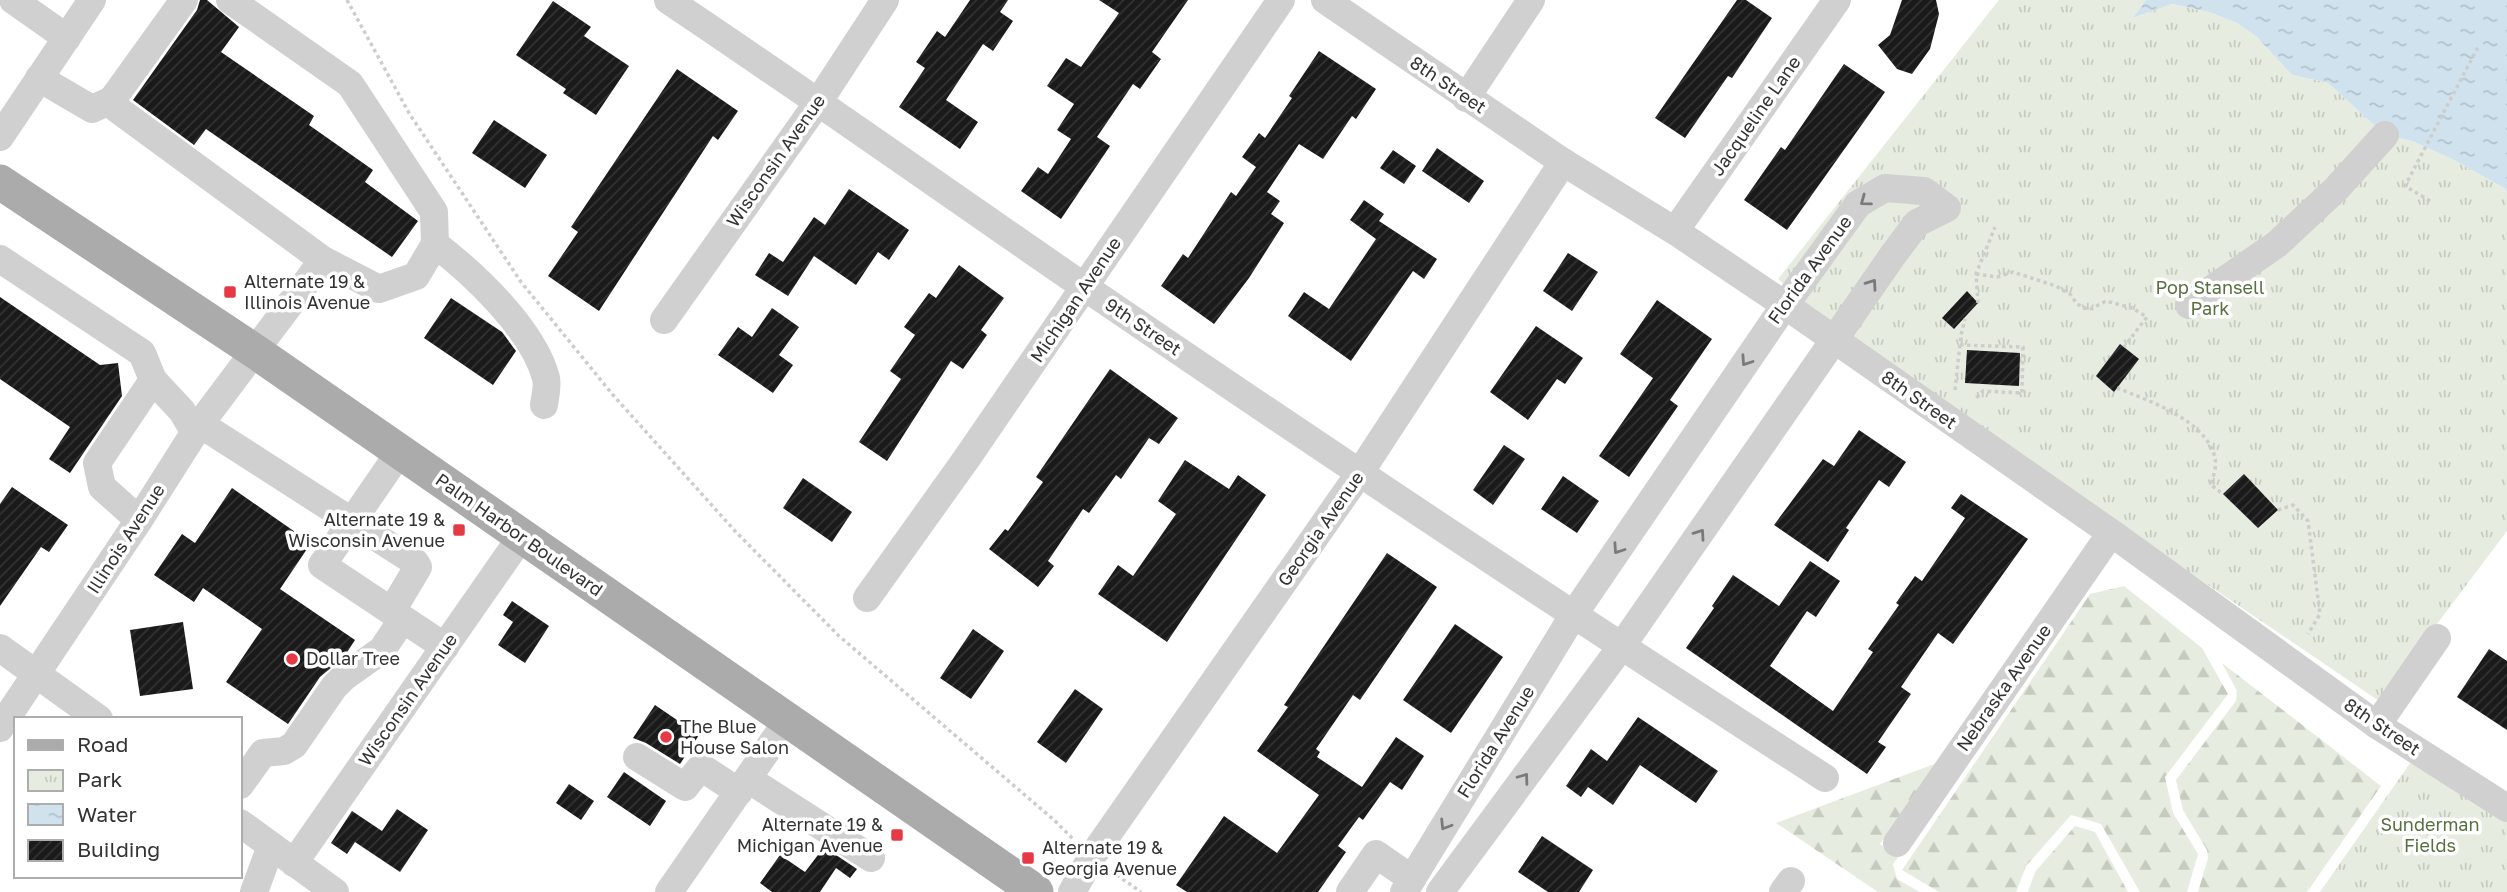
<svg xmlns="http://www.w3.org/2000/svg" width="2507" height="892" font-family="'Golos Text',sans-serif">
<defs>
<pattern id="forest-firs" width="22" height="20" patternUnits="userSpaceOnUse" patternTransform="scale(1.75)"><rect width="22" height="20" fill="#e6ecdf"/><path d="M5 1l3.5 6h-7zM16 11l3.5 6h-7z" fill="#c6cbc0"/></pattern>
<pattern id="park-tufts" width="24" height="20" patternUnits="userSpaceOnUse" patternTransform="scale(1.75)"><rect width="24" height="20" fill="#e6ecdf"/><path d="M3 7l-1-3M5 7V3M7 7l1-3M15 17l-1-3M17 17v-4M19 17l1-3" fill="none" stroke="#c6cbc0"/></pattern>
<pattern id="water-ripples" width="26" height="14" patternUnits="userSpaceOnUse" patternTransform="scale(1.75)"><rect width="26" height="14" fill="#cfe2ee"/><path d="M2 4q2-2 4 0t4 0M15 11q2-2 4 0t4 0" fill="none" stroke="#b2c2cd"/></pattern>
<pattern id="building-hatch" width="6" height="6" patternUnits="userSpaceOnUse" patternTransform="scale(1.75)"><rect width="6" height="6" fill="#1a1a1a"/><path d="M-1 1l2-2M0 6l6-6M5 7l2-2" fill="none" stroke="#333"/></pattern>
</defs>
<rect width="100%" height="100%" fill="#fff"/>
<g fill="url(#forest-firs)">
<polygon points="2124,586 2202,648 2228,694 2165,777 2173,813 2198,854 2187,892 2140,892 2101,824 2071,815 2026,866 2016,892 1939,892 1902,870 2090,594"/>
<polygon points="2222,663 2381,786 2307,892 2198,892 2208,858 2207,850 2183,810 2176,780 2236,701 2237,691"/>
<polygon points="1937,763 1880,844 1898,857 1893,864 1897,879 1920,892 1878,892 1776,823"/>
<polygon points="2075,826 2095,832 2128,892 2028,892 2035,872"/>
</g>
<g fill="url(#park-tufts)">
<polygon points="1999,0 2146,0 2134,18 2171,4 2209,12 2237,23 2257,37 2292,75 2328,83 2385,135 2412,141 2452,159 2504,188 2507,192 2507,531 2379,701 1846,339 1778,279"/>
<polygon points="2415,756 2507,815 2507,892 2320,892"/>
</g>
<polygon fill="url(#water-ripples)" points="2146,0 2507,0 2507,192 2504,188 2452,159 2412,141 2385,135 2328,83 2292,75 2257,37 2237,23 2209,12 2172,4 2133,18"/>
<g fill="url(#building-hatch)">
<polygon points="200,0 207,0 239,27 221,52 314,116 309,125 373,170 365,182 418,221 392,257 206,129 194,145 133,100 197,10"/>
<polygon points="970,0 1008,0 1000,12 1013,21 993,51 983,44 946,100 978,122 960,149 899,107 925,68 916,62 937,31 945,37"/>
<polygon points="1099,0 1188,0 1152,52 1161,59 1140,89 1133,84 1097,137 1110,146 1061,219 1021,191 1038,167 1048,174 1071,139 1057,130 1074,104 1047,86 1066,58 1081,67 1119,13"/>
<polygon points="1737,0 1746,0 1772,18 1732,78 1728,76 1685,138 1655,118"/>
<polygon points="1902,0 1936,0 1939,14 1930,49 1912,74 1897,69 1878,45 1890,35"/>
<polygon points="553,1 591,27 584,36 629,66 596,115 563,93 566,89 516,55"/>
<polygon points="1319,51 1376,89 1356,119 1352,116 1323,159 1299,144 1267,192 1280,201 1271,214 1284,223 1249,278 1214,324 1161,286 1183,254 1188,258 1231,192 1236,196 1256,167 1242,157 1259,133 1265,138 1292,98 1289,96"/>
<polygon points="1844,64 1885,92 1787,230 1744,200 1781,147 1785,150"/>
<polygon points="677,69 738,111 718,140 713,136 599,311 548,276 578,232 571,227"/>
<polygon points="494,120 547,155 525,188 472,153"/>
<polygon points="1437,148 1484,181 1469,203 1422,171"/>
<polygon points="1393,150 1416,166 1404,184 1380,168"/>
<polygon points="849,189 909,230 889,260 878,252 856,285 814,256 788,296 755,275 769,253 783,262 814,217 825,225"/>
<polygon points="1364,200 1384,214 1379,221 1437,259 1424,279 1413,271 1351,361 1288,316 1304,292 1329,309 1376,239 1350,220"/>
<polygon points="1568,253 1598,272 1572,311 1543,291"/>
<polygon points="959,265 1004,298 981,330 987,335 963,369 951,361 887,461 859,442 901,379 890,371 915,335 904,327 929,293 936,298"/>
<polygon points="1967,291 1978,303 1954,329 1942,318"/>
<polygon points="0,297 100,365 118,363 122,396 70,473 49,459 70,427 0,379"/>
<polygon points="451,298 502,332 516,351 493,385 424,338"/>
<polygon points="1657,300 1712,339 1670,400 1678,406 1629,477 1599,456 1653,378 1620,354"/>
<polygon points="772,308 799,327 779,355 793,365 773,393 718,355 738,327 752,337"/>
<polygon points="1536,326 1583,358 1565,384 1557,379 1528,420 1490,392"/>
<polygon points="2120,344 2139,359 2114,392 2096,376"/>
<polygon points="1967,350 2020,353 2019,386 1965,383"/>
<polygon points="1110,369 1178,418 1159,444 1149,438 1121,479 1116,475 1089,513 1083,509 1048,561 1054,566 1038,587 989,549 1005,529 1008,531 1043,482 1036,477"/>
<polygon points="1859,430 1906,462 1889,487 1879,480 1846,528 1849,530 1828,562 1774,525 1823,459 1834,466"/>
<polygon points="1504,445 1525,459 1493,505 1473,490"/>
<polygon points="1185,460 1229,489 1238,475 1266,495 1167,642 1098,594 1118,565 1133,576 1176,514 1158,501"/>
<polygon points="2244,474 2278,510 2258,528 2223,494"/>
<polygon points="1563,476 1599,501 1577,533 1541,509"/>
<polygon points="803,478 852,512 832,542 783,508"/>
<polygon points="12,487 68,525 49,552 41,547 0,606 0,504"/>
<polygon points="232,488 311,543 280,589 355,640 344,657 320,677 288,724 226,682 262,629 203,588 194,602 154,575 182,534 195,543"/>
<polygon points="1961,494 2028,539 1953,644 1938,633 1901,687 1911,694 1878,742 1886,747 1867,774 1686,648 1714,608 1712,606 1733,575 1779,606 1810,561 1840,581 1816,617 1807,611 1770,666 1833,711 1873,652 1868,649 1899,605 1896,603 1915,576 1922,581 1965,518 1951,508"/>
<polygon points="1387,553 1437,587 1360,700 1353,695 1316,749 1320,752 1317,757 1362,787 1396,737 1424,756 1402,790 1390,782 1363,820 1359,817 1338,846 1346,852 1318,892 1187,892 1176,885 1224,816 1277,853 1319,795 1257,751 1288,707 1284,705"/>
<polygon points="512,601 549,626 525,663 498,645 513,622 503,615"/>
<polygon points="183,622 193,689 140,696 130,630"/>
<polygon points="1455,624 1503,657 1451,733 1403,700"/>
<polygon points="973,629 1004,651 971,699 940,678"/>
<polygon points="2489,649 2507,661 2507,730 2457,697"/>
<polygon points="1075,689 1103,709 1066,763 1037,742"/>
<polygon points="655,705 699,735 680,764 646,743 633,738"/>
<polygon points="1638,717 1718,771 1696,803 1640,765 1613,805 1588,787 1581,797 1566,786 1591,749 1607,761"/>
<polygon points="624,772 666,801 650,826 607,797"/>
<polygon points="569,784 594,801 581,820 556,803"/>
<polygon points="397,809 428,830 400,872 355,842 347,854 331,843 352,811 382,831"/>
<polygon points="1542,836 1593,870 1579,892 1548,892 1518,872"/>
<polygon points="824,847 857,869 850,878 836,868 820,892 772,892 760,883 780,855 805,872"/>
</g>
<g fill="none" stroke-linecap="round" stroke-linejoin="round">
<g stroke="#cdcdcd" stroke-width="3.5" stroke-dasharray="3.5 3.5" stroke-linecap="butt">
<polyline points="347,0 409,113 521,282 613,395 735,531 839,636 1054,820 1073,839"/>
<polyline points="2430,201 2405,186 2479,45"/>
<polyline points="1976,274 1997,277 2013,272 2056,286 2070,294 2077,304 2089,310 2106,301 2132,308 2147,317 2124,347"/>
<polyline points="1978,303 1976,274 1995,227"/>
<polyline points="1960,345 2023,347 2022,393 1983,391 1974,400"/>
<path d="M2117,388c33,13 89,32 98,70 2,8 -2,19 -4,27l12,9"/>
<polyline points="1955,390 1961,335 1965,319"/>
<polyline points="2278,510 2293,505 2308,521 2320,614 2308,634"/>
<polyline points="1111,871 1141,892"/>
</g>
<g stroke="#d0d0d0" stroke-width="28">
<polyline points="13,0 67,38"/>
<polyline points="184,0 112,100 117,109 323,260 379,289 416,276 435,244 434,212 350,84 230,0"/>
<path d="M668,0c142,95 281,194 421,290 243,166 489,329 736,488"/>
<polyline points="1325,0 1563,162 1675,231 1785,305 2117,537 2377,725 2507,808"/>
<polyline points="39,78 92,109 112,100"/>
<polyline points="1466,98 1531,0"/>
<polyline points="0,137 92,0"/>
<polyline points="1675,231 1837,0"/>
<path d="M435,244c39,30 98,85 111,134 2,8 -1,19 -2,27"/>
<polyline points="0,259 142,353 153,380 97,463 102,487 139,520"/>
<polyline points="2189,305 2277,244 2336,189 2385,135"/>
<polyline points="664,320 819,101 885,0"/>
<polyline points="153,380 182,411 195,433"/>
<polyline points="200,424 415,562 418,567 393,609 395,614"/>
<polyline points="399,453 322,565 445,647"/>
<polyline points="867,598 967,458 1281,0"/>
<polyline points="0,648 99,719"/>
<polyline points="2377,725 2437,638"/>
<polyline points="0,728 139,520 200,424 323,260"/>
<polyline points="637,757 685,787 701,767 739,792"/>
<polyline points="748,779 871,858"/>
<polyline points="240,785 263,753 284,751 294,745 334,687 344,677 382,650 402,620"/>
<polyline points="240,823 335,892"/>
<polyline points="1897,843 2111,533"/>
<polyline points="294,863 521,537"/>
<polyline points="254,892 271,846"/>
<polyline points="669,892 788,720"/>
<polyline points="1072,892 1091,858 1359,474 1563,162"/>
<polyline points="1350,892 1376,854 1412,879"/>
<polyline points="1404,892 1574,614 1785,305 1858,204 1885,188 1924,191 1947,208 1917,223 1893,255 1621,647 1440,892"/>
<polyline points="1783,892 1791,881"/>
</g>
<polyline stroke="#ababab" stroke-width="35" points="0,182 256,352 1036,892"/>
</g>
<defs><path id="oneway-chevron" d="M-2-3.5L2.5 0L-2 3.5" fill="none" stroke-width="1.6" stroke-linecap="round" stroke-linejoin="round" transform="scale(1.75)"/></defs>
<g stroke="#7a7a7a">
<use href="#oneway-chevron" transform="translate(1865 201) rotate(144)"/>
<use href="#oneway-chevron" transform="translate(1872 284) rotate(-55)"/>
<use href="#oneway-chevron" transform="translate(1746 361) rotate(124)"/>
<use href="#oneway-chevron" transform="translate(1700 534) rotate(-55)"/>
<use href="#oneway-chevron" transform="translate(1618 549) rotate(124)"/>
<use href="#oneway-chevron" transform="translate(1524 778) rotate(-54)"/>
<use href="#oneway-chevron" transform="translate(1445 825) rotate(122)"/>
</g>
<g fill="#e63946" stroke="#fff" stroke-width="2.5">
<rect x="223" y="285" width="14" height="14" rx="3.5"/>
<rect x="452" y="523" width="14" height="14" rx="3.5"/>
<circle cx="292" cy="659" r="7"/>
<circle cx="666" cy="737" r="7"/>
<rect x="890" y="828" width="14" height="14" rx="3.5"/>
<rect x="1021" y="851" width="14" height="14" rx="3.5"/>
</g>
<g text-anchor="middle" stroke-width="7" stroke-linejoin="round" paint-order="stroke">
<g font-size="18" fill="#333" stroke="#fff">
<text transform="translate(1448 85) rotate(34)" y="6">8th Street</text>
<text transform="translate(1756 116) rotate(-55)" y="6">Jacqueline Lane</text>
<text transform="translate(776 161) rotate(-55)" y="6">Wisconsin Avenue</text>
<text transform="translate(1810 270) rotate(-54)" y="6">Florida Avenue</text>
<text transform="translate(1076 300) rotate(-56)" y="6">Michigan Avenue</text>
<text transform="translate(1143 327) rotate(34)" y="6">9th Street</text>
<text transform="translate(1919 400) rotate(35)" y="6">8th Street</text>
<text transform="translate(1321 529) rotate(-55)" y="6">Georgia Avenue</text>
<text transform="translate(519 535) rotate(35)" y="6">Palm Harbor Boulevard</text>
<text transform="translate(126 539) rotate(-57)" y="6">Illinois Avenue</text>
<text transform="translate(2004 688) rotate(-55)" y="6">Nebraska Avenue</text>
<text transform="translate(408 700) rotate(-55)" y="6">Wisconsin Avenue</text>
<text transform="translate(2382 727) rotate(34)" y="6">8th Street</text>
<text transform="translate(1496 742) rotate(-58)" y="6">Florida Avenue</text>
</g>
<g font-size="18" fill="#333" stroke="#fff" text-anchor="start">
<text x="244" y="288">Alternate 19 &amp;<tspan x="244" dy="21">Illinois Avenue</tspan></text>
<text x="445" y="526" text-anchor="end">Alternate 19 &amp;<tspan x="445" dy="21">Wisconsin Avenue</tspan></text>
<text x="306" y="665">Dollar Tree</text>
<text x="680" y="733">The Blue<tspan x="680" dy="21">House Salon</tspan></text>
<text x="883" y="831" text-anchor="end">Alternate 19 &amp;<tspan x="883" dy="21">Michigan Avenue</tspan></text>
<text x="1042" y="854">Alternate 19 &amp;<tspan x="1042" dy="21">Georgia Avenue</tspan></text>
</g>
<g font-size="18" fill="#56703f" stroke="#fff">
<text x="2210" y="294">Pop Stansell<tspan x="2210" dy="21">Park</tspan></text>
<text x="2430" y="831">Sunderman<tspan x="2430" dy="21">Fields</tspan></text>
</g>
</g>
<rect x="14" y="717" width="228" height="161" fill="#ffffff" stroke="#adadad" stroke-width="2"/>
<rect x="28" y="740" width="35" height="10" fill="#ababab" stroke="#adadad" stroke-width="2"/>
<text x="77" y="752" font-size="21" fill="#333333">Road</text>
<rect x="28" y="770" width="35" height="21" fill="url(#park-tufts)" stroke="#adadad" stroke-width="2"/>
<text x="77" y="787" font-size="21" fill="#333333">Park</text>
<rect x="28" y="804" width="35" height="21" fill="url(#water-ripples)" stroke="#adadad" stroke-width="2"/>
<text x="77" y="822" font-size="21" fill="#333333">Water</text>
<rect x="28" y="840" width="35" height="21" fill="url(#building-hatch)" stroke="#adadad" stroke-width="2"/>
<text x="77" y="857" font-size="21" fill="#333333">Building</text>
</svg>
